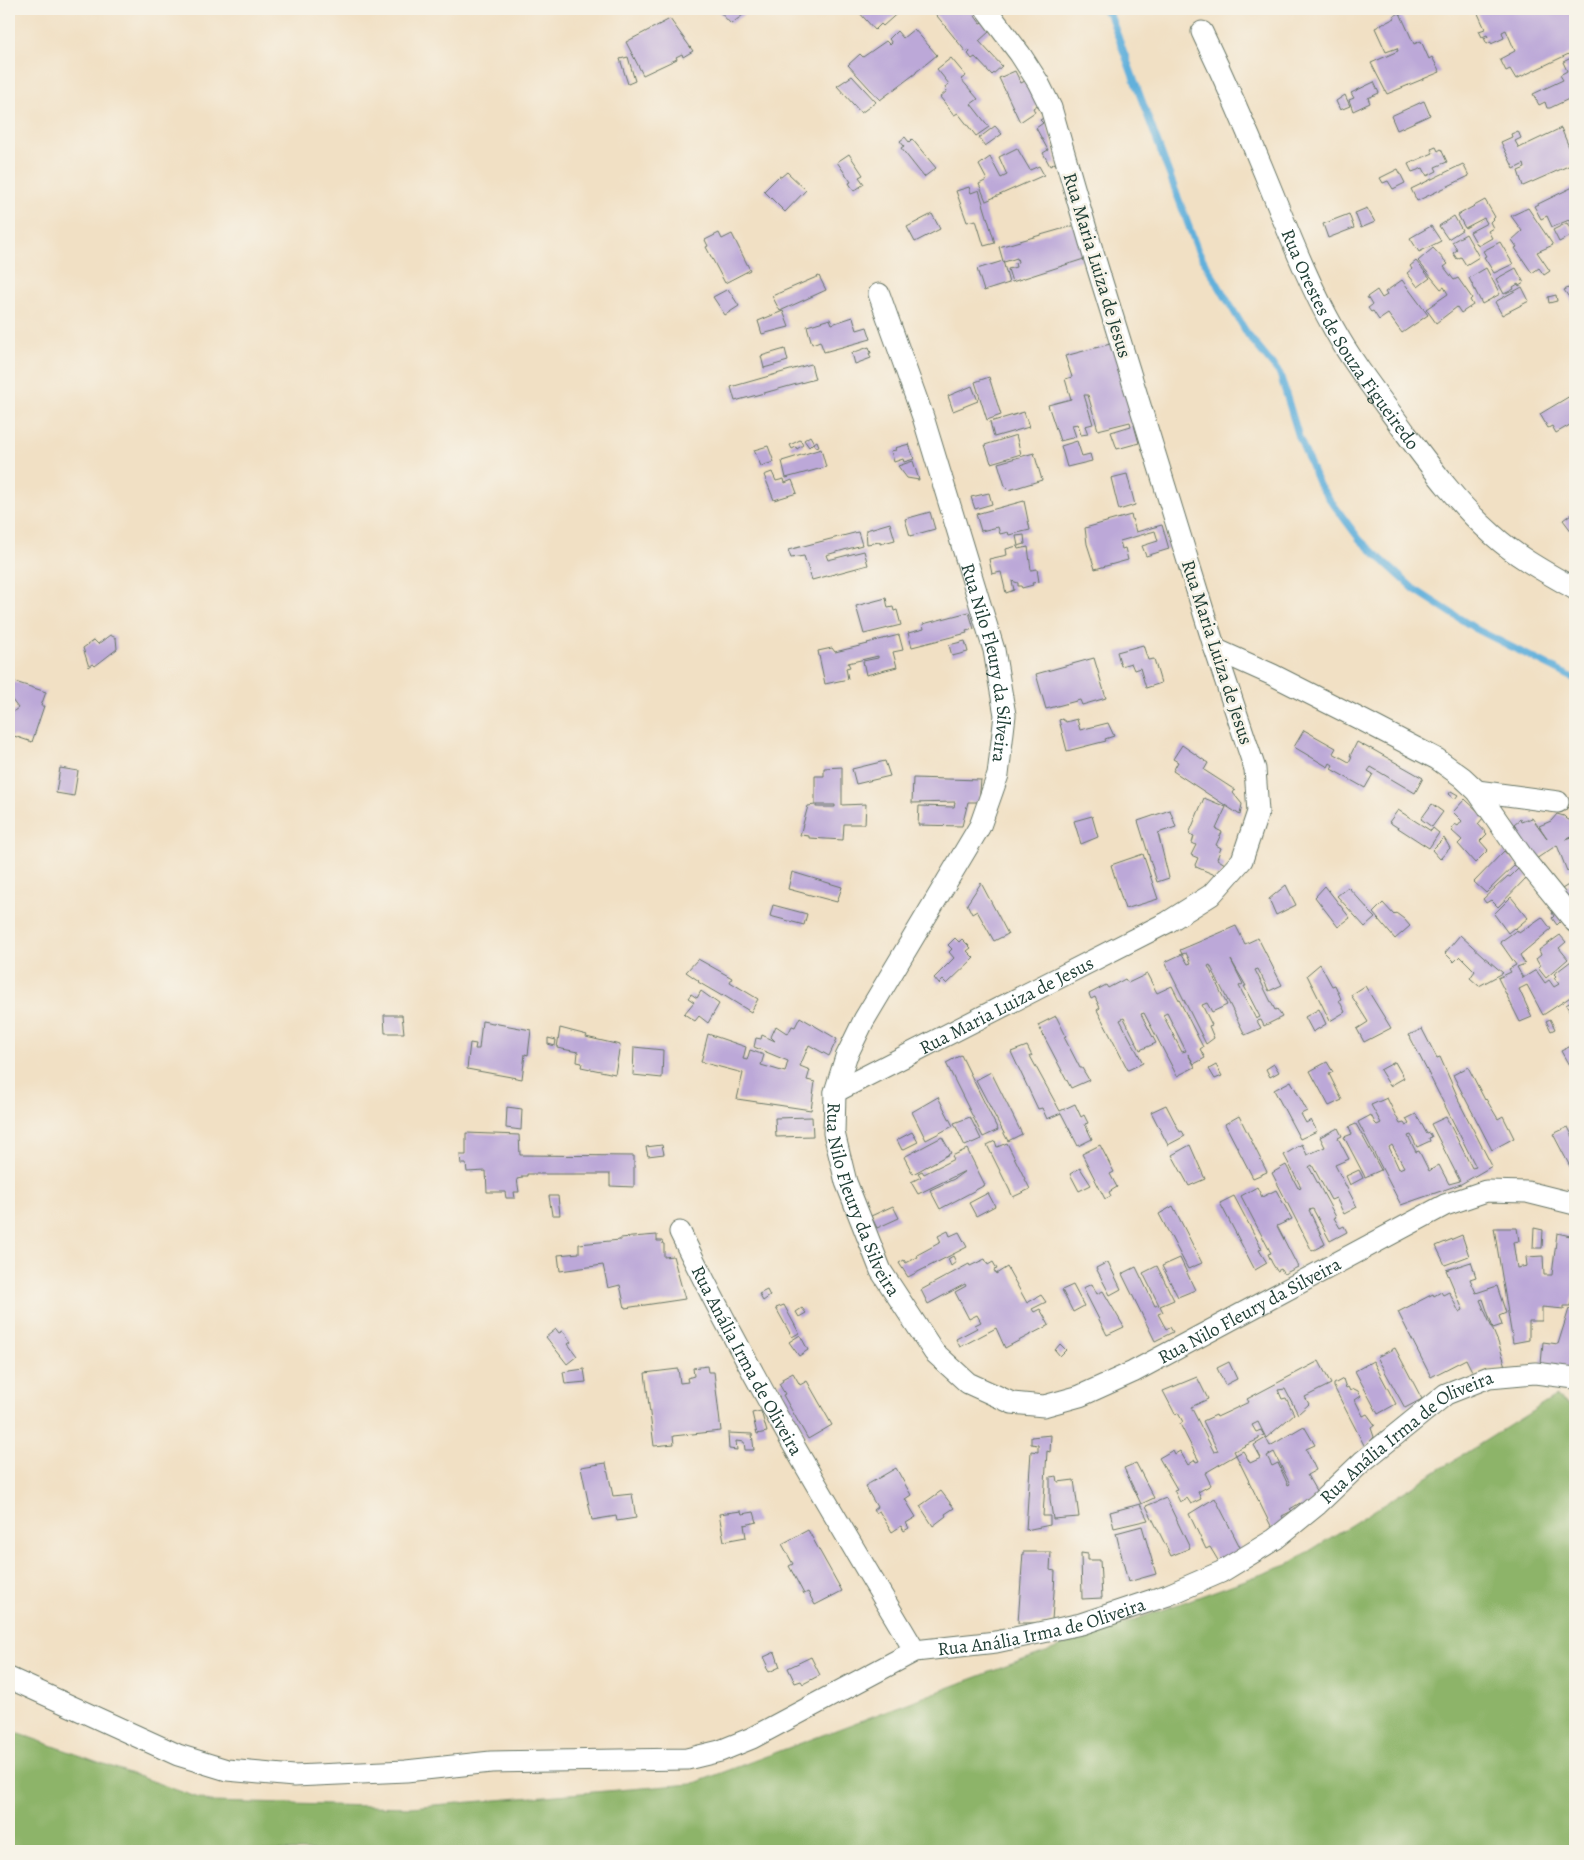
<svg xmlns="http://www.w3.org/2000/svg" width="1584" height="1860" font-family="Alegreya,serif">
<rect width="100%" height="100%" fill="#f7f3e8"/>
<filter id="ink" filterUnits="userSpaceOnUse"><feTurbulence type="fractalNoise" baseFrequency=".02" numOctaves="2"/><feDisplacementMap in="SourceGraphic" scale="10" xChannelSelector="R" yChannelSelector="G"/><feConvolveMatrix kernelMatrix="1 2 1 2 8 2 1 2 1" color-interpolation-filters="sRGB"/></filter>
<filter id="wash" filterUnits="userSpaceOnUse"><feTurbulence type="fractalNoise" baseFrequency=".0096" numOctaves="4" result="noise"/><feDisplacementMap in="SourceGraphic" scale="20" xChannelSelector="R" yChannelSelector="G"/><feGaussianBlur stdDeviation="1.12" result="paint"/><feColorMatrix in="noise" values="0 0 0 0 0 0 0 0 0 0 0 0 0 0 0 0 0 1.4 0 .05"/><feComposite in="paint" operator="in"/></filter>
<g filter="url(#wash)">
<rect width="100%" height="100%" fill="#f1e0c4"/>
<polygon fill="#8db469" stroke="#56784e" points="1555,1397 1575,1407 1575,1851 9,1851 9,1730 210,1802 410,1807 692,1784 1009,1665 1287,1565"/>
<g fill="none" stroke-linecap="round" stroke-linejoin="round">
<polyline stroke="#62b0db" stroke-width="7" points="1102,9 1110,15 1198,251 1248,335 1280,374 1299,437 1319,485 1360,540 1414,589 1476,629 1575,679"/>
</g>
<g id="blocks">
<g fill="#bca8d8" fill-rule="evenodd">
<polygon points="717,9 751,9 731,24"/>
<polygon points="858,9 902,9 883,26 881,24 875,30 857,10"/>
<polygon points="936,9 949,9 952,13 959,9 970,9 980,23 983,22 990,31 979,41 1002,66 992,75 975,57 972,59 968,54 970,52 969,50 966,52 933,11"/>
<polygon points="1476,9 1575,9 1575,51 1516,79 1510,69 1506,71 1500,59 1515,51 1506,30 1502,32 1504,38 1491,44 1491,42 1487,44 1484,38 1488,37 1487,35 1482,37 1479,31 1485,29"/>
<polygon points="1400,13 1414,44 1421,41 1429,59 1432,57 1440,72 1387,94 1371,63 1398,51 1397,48 1386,52 1375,28 1395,18 1394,16"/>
<polygon points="670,19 693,51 683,57 682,54 676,57 677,59 643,75 626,42"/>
<polygon points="914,29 937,55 916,72 916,73 880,100 848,65 860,54 863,57 886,41 890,45 892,43 889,39 897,31 903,38"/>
<polygon points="1575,56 1575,96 1550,108 1547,108 1545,102 1539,105 1533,94 1563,80 1560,75 1567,71 1563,62"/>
<polygon points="628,57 635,81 628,84 620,59"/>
<polygon points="951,58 966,76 961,79 978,99 971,104 989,127 976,136 958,113 954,115 940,97 947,91 945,87 949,84 937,69"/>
<polygon points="1015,71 1021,83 1029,79 1042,102 1033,108 1035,112 1020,122 999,78"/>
<polygon points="852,76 876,102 861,113 837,86"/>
<polygon points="1374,82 1379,93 1368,98 1370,103 1353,111 1349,100 1354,98 1351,93"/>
<polygon points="1345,95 1350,106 1340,110 1336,101"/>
<polygon points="1424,101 1430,115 1397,130 1391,116"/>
<polygon points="1045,117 1058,169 1055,163 1050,166 1043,153 1048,150 1036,128 1043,123 1040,120"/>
<polygon points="995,126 1002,134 985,146 979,138"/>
<polygon points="1561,128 1569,147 1575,145 1575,163 1523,186 1518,171 1525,168 1524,164 1514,169 1501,142 1512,137 1511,134 1518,131 1521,138 1515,141 1519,148"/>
<polygon points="905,137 909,142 912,139 936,168 924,177 901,148 904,146 900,141"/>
<polygon points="1436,147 1438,151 1441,149 1447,162 1435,167 1437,171 1427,176 1423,168 1412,172 1408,164 1433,153 1431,149"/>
<polygon points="1017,148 1030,170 1039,166 1044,175 986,201 979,184 987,180 979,165 990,157 1001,178 1007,175 999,157"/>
<polygon points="849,154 863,175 859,177 864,184 854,191 849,183 851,182 837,162"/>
<polygon points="1463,164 1469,176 1417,201 1411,189"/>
<polygon points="1398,169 1405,183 1393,189 1388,181 1383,183 1380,178"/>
<polygon points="787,172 806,190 785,212 764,191 779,176 781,177"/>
<polygon points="1575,186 1575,234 1569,220 1552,227 1547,216 1541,219 1534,206"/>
<polygon points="969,187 971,193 979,190 995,243 984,246 976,220 967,222 956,191"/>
<polygon points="1485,200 1495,217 1490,222 1493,228 1488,231 1492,238 1478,246 1470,232 1487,223 1484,218 1465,228 1458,215"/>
<polygon points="1367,208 1375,222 1361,228 1355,213"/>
<polygon points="1528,208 1553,245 1537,252 1550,271 1544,275 1539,268 1532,273 1515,248 1517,247 1512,240 1522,231 1511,216"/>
<polygon points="932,214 940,229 915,242 907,227"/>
<polygon points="1349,214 1354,228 1328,238 1323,224"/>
<polygon points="1454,216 1462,230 1448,239 1439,226"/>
<polygon points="1567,223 1573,235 1559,242 1553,230"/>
<polygon points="1079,224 1087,258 1012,282 1008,269 1016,267 1015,263 1018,262 1017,258 1004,262 1003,261 1009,283 984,291 977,269 1003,261 999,247"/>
<polygon points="1431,226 1441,241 1419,252 1410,238"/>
<polygon points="719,233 722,239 732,234 750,270 725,283 706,247 708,246 705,240"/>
<polygon points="1466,234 1479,257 1466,265 1461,257 1457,259 1453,253 1457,250 1452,242"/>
<polygon points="1500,242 1513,264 1494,273 1484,257 1486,256 1483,251"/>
<polygon points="1433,248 1448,264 1444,267 1454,280 1458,278 1472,298 1470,300 1473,305 1461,313 1457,307 1436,323 1426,309 1448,294 1444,287 1441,289 1418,261"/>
<polygon points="1416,261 1430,278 1418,287 1407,273 1412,269 1410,266"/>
<polygon points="1486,268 1500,294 1482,304 1469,278"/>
<polygon points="1516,268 1524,283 1519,286 1518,284 1513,287 1514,289 1504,294 1496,279"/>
<polygon points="819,276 826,290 780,311 772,296"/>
<polygon points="1402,280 1428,315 1402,333 1388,314 1379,320 1373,311 1371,312 1368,308 1372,305 1367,297 1377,290 1382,298 1387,295 1385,292"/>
<polygon points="1575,285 1575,306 1564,290"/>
<polygon points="1522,287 1529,301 1502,315 1495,302"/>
<polygon points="728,289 739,306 725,315 713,297"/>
<polygon points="1556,295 1557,301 1549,303 1548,297"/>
<polygon points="783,311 789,327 762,334 758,321"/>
<polygon points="853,317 857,330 867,327 871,339 824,352 820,341 812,344 807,326 830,319 832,324"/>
<polygon points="1114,343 1136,425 1134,425 1139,443 1117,449 1111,432 1131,426 1130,422 1098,430 1088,395 1084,395 1093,424 1085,426 1088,434 1081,435 1078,424 1072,425 1076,437 1060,441 1048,405 1071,399 1065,379 1072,377 1065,356"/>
<polygon points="869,347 871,353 869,353 871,358 855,364 852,353"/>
<polygon points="785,349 788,361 764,368 761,356"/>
<polygon points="811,364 815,379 735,401 731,387"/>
<polygon points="989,377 1001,415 987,420 975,382"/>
<polygon points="972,386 978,401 953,411 948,396"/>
<polygon points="1575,393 1575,422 1556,433 1552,426 1548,428 1540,414"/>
<polygon points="1024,412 1029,427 994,437 990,422"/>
<polygon points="1016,435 1021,454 991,463 985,445"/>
<polygon points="810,436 814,443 817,441 819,446 816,447 813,443 809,447 804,440"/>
<polygon points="800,440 803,445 797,449 796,447 792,449 790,445"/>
<polygon points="1077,441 1082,456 1090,454 1092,461 1067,467 1061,446"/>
<polygon points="909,444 914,459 904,462 903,459 894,462 891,451 896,450 895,448"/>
<polygon points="768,446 774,462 761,466 754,450"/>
<polygon points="821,449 826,467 786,478 782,461"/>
<polygon points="1034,453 1042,480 1009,490 1005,486 998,463"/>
<polygon points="913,461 919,480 907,478 898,466"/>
<polygon points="772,472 776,481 784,479 785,483 792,480 797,493 774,500 764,475"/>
<polygon points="1127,474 1135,505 1119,510 1111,478"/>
<polygon points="989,493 992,504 975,509 971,497"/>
<polygon points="1024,501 1030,530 1009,535 1008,532 1000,534 998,527 981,531 976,514"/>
<polygon points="1575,511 1575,536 1563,520"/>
<polygon points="930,512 935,529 910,536 905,519"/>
<polygon points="1131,515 1136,532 1162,525 1169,549 1146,556 1142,546 1158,541 1155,531 1120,541 1122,549 1125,548 1128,560 1095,569 1087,544 1085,528"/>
<polygon points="890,523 895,540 880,544 880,542 867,544 866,530"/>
<polygon points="858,532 862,545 826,555 828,560 864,551 868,565 812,580 804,556 791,558 788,550"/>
<polygon points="1024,535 1025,544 1018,546 1016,536"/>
<polygon points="1017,546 1018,549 1028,547 1031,570 1037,569 1039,582 1032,583 1033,585 1022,588 1021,586 1018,586 1018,583 1012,581 1014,590 1006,593 1001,572 992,574 989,559 1007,555 1006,549"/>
<polygon points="886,598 888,608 893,607 894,611 897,610 901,625 864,634 856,606"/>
<polygon points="969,612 974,629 966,631 967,633 912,647 908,633 924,629 923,624"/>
<polygon points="110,635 116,638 117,649 95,666 93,664 89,667 83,648 94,640 98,644"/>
<polygon points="899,635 903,650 893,652 897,667 866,675 863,661 878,658 878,656 848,663 850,667 846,668 848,679 825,684 818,651 832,648 835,652 868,644 867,643"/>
<polygon points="965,641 968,652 952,656 949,645"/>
<polygon points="1143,645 1148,660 1154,659 1161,683 1146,688 1140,668 1134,670 1131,663 1121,666 1117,652"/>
<polygon points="1094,658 1106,698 1082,705 1080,700 1046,709 1036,674"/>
<polygon points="9,680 46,692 41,706 44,706 32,742 14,736 9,737 9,712 10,714 18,708 9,696"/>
<polygon points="1062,719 1066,722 1077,719 1080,730 1108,723 1114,736 1105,739 1106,741 1067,751 1059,720"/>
<polygon points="1304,730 1336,748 1333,753 1349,762 1352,756 1350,756 1357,742 1370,749 1370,748 1423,778 1415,793 1371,767 1368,771 1373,774 1365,788 1331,769 1333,765 1330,763 1328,767 1294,747"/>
<polygon points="1182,745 1208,763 1204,770 1235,790 1233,793 1242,804 1240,815 1173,771 1178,762 1173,759"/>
<polygon points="885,761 890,776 856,784 852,769"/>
<path d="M842,767v38l24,-1 -1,20h-21l-1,16 -34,-2v-2l-9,-1 8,-29 7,-1v-29h9v-8zM816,805h19v2h-19z"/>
<polygon points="60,768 78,771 74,796 56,793"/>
<polygon points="913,778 981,780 979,802 968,802 962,826 918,825 919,806 954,807 955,802 912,803"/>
<polygon points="1451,791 1458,795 1455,799 1449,794"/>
<polygon points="1204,798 1226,807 1216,829 1222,832 1216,845 1221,848 1217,859 1225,864 1220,877 1196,867 1195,865 1198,858 1191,855 1196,845 1192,843 1194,836 1189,834"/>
<polygon points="1465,799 1484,817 1478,824 1487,834 1480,841 1488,850 1475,863 1458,844 1462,840 1452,831 1453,829 1452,828 1455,824 1458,826 1462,821 1453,812"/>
<polygon points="1432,804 1443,812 1432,827 1421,819"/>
<polygon points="1170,810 1176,827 1158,833 1169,878 1157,882 1138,821"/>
<polygon points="1398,810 1431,831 1433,828 1439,833 1429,848 1389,822"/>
<polygon points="1557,814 1564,816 1567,819 1575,823 1575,834 1566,839 1575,836 1575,867 1567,871 1557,845 1533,861 1512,829 1516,826 1514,824 1520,819 1521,822 1532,818 1547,838 1539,826 1551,821"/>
<polygon points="1092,816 1098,837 1081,844 1074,821"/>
<polygon points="1444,838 1450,848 1440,859 1432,850"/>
<polygon points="1504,851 1516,864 1486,893 1474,882"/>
<polygon points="1143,854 1158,899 1125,909 1111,865"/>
<polygon points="1520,867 1528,876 1498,907 1491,900 1486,903 1483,899 1508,876 1510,877"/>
<polygon points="792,872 842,887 837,902 788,889"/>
<polygon points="1575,878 1575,895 1564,902 1557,892 1570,884 1569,882"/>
<polygon points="981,883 1008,934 994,941 977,911 972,914 967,904"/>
<polygon points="1286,885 1296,905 1276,915 1269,899"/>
<polygon points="1325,886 1350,918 1338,927 1315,897"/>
<polygon points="1348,887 1370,911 1369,912 1375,918 1365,927 1337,896"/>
<polygon points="1511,897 1528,918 1515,929 1514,928 1508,933 1494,914"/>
<polygon points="1383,903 1394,915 1396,913 1404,919 1410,926 1395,939 1373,913"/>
<polygon points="773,905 807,914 804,925 770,916"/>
<polygon points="1555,911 1562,920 1557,925 1552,918 1554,916 1552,913"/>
<polygon points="1542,917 1551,929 1520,955 1525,964 1517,967 1523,978 1536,970 1545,983 1549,980 1554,987 1559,984 1554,978 1556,976 1554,974 1575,958 1575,994 1543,1015 1527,985 1519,989 1532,1017 1520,1022 1498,978 1511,972 1509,969 1516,965 1500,942 1517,930 1519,933"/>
<path d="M1236,926l9,18 13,-6 24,47 -13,6 -11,-22 -3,1 20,40 2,-1 5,8 -18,9 -3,-6 -4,1 4,7 -16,7 -35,-70 -2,1 19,39 -15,7 -5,-9 -5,2 10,20 -3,1 5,12 -8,6 -41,-82 17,-8 6,10 3,-1 -5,-10 -4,1 -2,-4zM1231,960l15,26h-2l16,31 -4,2 -17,-33 4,-2z"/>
<polygon points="1460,935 1483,956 1503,973 1479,986 1470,978 1475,971 1460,956 1454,962 1445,953"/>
<polygon points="1560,935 1566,942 1559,948 1568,959 1546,978 1538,968 1540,966 1536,959 1541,955 1539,950"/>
<polygon points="955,938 959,942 962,939 971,948 967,951 974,958 947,984 943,980 939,984 934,978 954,958 949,952 952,949 948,945"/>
<polygon points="698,959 732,978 730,982 758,999 751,1012 723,995 722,996 698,982 699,981 686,972"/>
<polygon points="1320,964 1332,986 1335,985 1341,999 1339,1000 1345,1012 1330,1021 1307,975"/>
<path d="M1147,974l10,19 15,-7 31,61 -3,2 5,9 -11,6 -6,-10 7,13 -18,9 -33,-63 -3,1 15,29 -16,7 -16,-32 -4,2 23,43 -15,7 -31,-60 3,-2 -5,-11 -4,2 -2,-5 17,-9 2,3 17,-9 3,4zM1167,1013l19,38 -4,1 -19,-37z"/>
<polygon points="1365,986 1391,1028 1364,1042 1357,1029 1368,1022 1351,995"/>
<polygon points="701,991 719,1004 708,1023 699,1016 695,1021 684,1014 694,1002 688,998 691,994 697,998"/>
<polygon points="1575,999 1575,1016 1573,1017 1566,1005"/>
<polygon points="1319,1009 1326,1024 1313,1032 1305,1017"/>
<polygon points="384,1015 402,1015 404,1033 385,1033"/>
<polygon points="1056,1016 1066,1036 1064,1037 1080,1068 1082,1068 1089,1080 1071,1088 1038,1025"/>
<polygon points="800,1017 837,1039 829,1056 809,1045 800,1066 810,1070 807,1080 815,1082 811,1110 737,1099 743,1073 701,1062 708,1034 746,1047 743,1059 747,1060 750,1050 764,1055 761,1065 785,1072 788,1061 754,1047 756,1038 761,1039 762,1035 775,1041 771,1037 776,1026 788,1034 792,1026 795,1027"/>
<polygon points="1550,1019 1555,1029 1551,1031 1546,1021"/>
<polygon points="482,1021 531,1030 528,1055 525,1054 522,1079 467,1069 470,1043 476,1044 475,1049 479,1049"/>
<polygon points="560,1028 587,1035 586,1037 620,1045 615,1074 581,1067 582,1063 577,1062 578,1052 557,1048"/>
<path d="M1422,1029l15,29 3,-1 19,43h-1l34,66 -31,18 -60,21 -43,-83 13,-7 4,8 2,2 4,-2 -10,-18 16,-7 13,26 4,-1 2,3 3,-2 -3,-5 10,-5 11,20 3,-1 2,4 -3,1 1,3 -13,6 -6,-12 -3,1 8,16 3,-1 10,20 10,-6 10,19 11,-3 -29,-57 15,-7 26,51 4,-1 -67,-132zM1392,1145l12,22 -5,2 -10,-22z"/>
<polygon points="548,1038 556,1040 555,1046 548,1044"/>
<polygon points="1575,1044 1575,1076 1561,1051"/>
<polygon points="1027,1046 1032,1056 1030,1056 1060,1111 1075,1104 1081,1117 1084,1115 1088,1123 1085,1124 1092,1139 1078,1146 1061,1113 1047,1119 1042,1108 1038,1109 1011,1052"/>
<polygon points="634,1047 663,1050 662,1078 633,1075"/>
<polygon points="961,1055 998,1130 983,1137 946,1063"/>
<polygon points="1327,1062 1333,1072 1329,1074 1342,1100 1329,1106 1310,1071"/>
<polygon points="1395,1062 1404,1078 1390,1086 1380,1070"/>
<polygon points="1274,1064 1279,1072 1270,1077 1266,1069"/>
<polygon points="1216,1065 1222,1076 1215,1079 1209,1069"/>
<polygon points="1468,1067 1485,1100 1486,1099 1498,1119 1503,1116 1514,1138 1492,1150 1453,1075"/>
<polygon points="991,1072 1022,1134 1008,1141 976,1080"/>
<polygon points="1291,1081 1307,1111 1301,1114 1306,1123 1311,1120 1317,1131 1300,1139 1274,1090"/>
<polygon points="938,1097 953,1126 926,1140 912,1112"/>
<polygon points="1166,1105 1180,1132 1182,1131 1185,1136 1168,1145 1151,1112"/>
<polygon points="507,1107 522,1109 521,1130 506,1128"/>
<polygon points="1239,1116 1267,1172 1253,1178 1225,1124"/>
<polygon points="812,1117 813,1136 776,1137 775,1118"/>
<polygon points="970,1117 981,1139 965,1146 954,1123"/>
<polygon points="1356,1124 1381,1170 1365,1177 1344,1137 1352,1134 1349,1127"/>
<polygon points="1568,1127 1573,1137 1575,1136 1575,1176 1553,1134"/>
<polygon points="1338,1128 1342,1136 1338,1138 1349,1159 1335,1165 1357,1207 1344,1214 1336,1198 1331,1200 1312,1165 1309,1167 1336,1217 1334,1218 1340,1228 1344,1226 1347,1232 1330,1241 1313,1209 1309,1210 1325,1244 1312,1251 1272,1173 1286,1165 1298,1188 1301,1187 1284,1155 1302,1144 1307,1155 1325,1147 1320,1137"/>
<polygon points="912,1132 918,1142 902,1150 897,1140"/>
<polygon points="466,1133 519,1135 520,1155 634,1156 634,1187 610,1186 610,1174 527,1174 527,1176 522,1176 522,1178 517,1179 519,1192 514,1192 515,1198 506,1198 505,1192 487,1192 486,1171 467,1172 466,1164 461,1164 460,1155 466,1155"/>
<polygon points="942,1137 951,1153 913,1174 904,1157"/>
<polygon points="995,1141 997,1147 1007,1143 1030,1189 1013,1197 987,1145"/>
<polygon points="662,1145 664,1154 648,1156 646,1147"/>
<polygon points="1100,1145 1114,1172 1110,1174 1117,1187 1109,1192 1111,1196 1105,1199 1082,1154"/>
<polygon points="1190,1145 1205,1179 1189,1186 1172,1155"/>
<polygon points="967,1149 985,1185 940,1209 930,1190 954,1179 965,1171 918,1194 911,1182 921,1177 918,1173 922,1171 924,1174 954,1159 952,1156"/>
<polygon points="1080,1168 1091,1185 1079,1191 1070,1174"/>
<polygon points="1359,1170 1363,1178 1350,1185 1346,1176"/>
<polygon points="1257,1187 1262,1197 1276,1190 1292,1219 1277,1226 1298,1267 1284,1274 1281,1269 1277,1271 1272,1263 1268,1254 1271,1253 1241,1196"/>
<polygon points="988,1193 995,1206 976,1216 969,1203"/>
<polygon points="549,1196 558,1196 560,1215 552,1215"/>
<polygon points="1234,1196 1262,1249 1259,1250 1267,1263 1255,1270 1220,1203"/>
<polygon points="893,1206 899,1218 877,1228 871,1216"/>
<polygon points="1173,1206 1202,1263 1188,1269 1159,1214"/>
<polygon points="1494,1228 1517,1228 1519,1241 1513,1242 1517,1268 1527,1266 1526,1257 1543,1256 1544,1275 1552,1275 1557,1233 1575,1237 1575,1288 1570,1306 1564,1306 1564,1309 1542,1307 1542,1321 1529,1321 1529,1340 1513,1343"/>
<polygon points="1534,1228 1543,1230 1542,1248 1533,1248"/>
<polygon points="948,1231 950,1236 959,1232 967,1247 908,1277 899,1263 904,1260 906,1263 918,1257 917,1255 941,1242 938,1236"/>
<polygon points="657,1235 657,1241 662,1241 663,1244 664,1244 664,1257 673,1256 685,1299 625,1308 620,1285 608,1288 603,1265 560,1271 558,1255 579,1253 579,1244 620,1240 620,1238"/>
<polygon points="1462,1235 1469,1256 1445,1265 1436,1246"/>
<polygon points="953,1256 956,1262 951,1266 948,1259"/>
<polygon points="1180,1258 1195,1290 1178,1297 1162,1266"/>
<polygon points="985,1259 988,1265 993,1262 997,1269 994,1270 996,1274 1007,1267 1027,1303 1041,1295 1046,1302 1032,1309 1034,1312 1040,1309 1049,1325 1005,1348 996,1328 960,1347 956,1339 977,1328 975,1325 981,1322 977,1315 969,1319 955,1292 966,1286 965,1284 928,1304 921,1290 969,1264 970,1266"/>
<polygon points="1108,1262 1121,1289 1110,1295 1096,1268"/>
<polygon points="1471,1262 1476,1277 1470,1279 1476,1293 1497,1286 1506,1313 1499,1316 1502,1325 1493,1328 1483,1299 1480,1300 1498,1342 1506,1366 1488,1368 1487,1366 1473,1373 1466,1359 1431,1377 1398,1312 1433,1294 1434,1296 1441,1292 1443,1295 1449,1292 1459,1312 1463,1310 1446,1270"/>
<polygon points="1157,1266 1174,1300 1160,1306 1163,1312 1158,1314 1166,1329 1170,1327 1173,1332 1155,1341 1122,1274 1136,1267 1155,1306 1159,1305 1143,1273"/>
<polygon points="1092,1284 1097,1294 1103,1291 1124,1327 1107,1335 1083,1288"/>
<polygon points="1073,1285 1084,1306 1073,1312 1062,1290"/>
<polygon points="767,1290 770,1296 763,1301 759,1294"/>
<polygon points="784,1305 799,1333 792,1337 776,1308"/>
<polygon points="802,1308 806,1313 799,1317 796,1312"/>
<polygon points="1569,1309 1575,1311 1574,1369 1541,1364 1543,1342 1558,1344"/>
<polygon points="556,1329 559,1333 563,1331 571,1342 568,1344 577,1356 567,1364 546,1337"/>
<polygon points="800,1335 808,1350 799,1356 789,1342"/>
<polygon points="1060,1344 1066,1350 1060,1356 1055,1350"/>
<polygon points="1395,1348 1422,1399 1405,1408 1377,1357"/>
<polygon points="1319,1361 1331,1384 1305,1397 1309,1404 1298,1414 1285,1389 1278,1390 1282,1399 1286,1398 1294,1414 1266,1438 1258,1422 1252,1425 1256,1432 1261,1430 1264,1435 1259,1437 1259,1439 1234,1451 1236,1455 1205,1473 1211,1485 1198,1492 1201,1499 1191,1504 1187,1498 1180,1502 1174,1490 1177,1489 1159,1458 1173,1450 1175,1454 1180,1451 1188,1465 1195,1460 1196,1462 1199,1461 1180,1424 1183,1422 1178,1413 1175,1414 1163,1391 1197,1377 1208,1399 1191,1407 1214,1452 1218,1451 1203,1421 1216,1415 1217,1417 1249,1402 1247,1399"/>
<polygon points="1373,1361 1396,1404 1378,1414 1355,1371"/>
<polygon points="1229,1362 1237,1379 1225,1385 1217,1368"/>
<polygon points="707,1366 708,1372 714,1372 721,1431 673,1436 674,1444 654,1446 645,1373 678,1369 680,1383 688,1382 687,1378 694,1376 693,1368"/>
<polygon points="584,1369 586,1382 565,1384 563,1372"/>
<polygon points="793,1373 800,1385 807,1381 832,1425 808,1439 783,1395 785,1394 779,1384 783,1381 782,1379"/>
<polygon points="1343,1379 1346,1388 1348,1387 1350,1391 1354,1389 1358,1391 1361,1396 1355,1400 1363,1416 1367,1414 1375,1425 1371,1428 1374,1437 1365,1447 1334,1387 1334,1384"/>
<polygon points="761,1411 767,1432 757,1434 752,1413"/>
<path d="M1304,1426l11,19 -9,4 10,21 -9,5 12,21 -45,36 -38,-77 7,-4 7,12 11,-5 -7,-13 12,-7 4,8zM1274,1452l16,32 -2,1 -10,-22 -6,3 -5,-10zM1300,1503l1,2 -17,15 -2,-4 10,-5 -2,-2z"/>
<polygon points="728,1433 752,1434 754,1450 745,1450 744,1442 736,1441 737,1450 729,1449"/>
<polygon points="1051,1435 1050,1452 1047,1451 1043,1516 1050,1516 1050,1525 1026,1530 1031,1451 1038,1452 1038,1445 1031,1444 1031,1437"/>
<polygon points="606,1463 613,1496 632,1494 636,1518 617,1521 616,1516 592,1520 581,1467"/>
<polygon points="1136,1463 1154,1498 1141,1504 1124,1468"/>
<polygon points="896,1468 911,1495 905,1499 916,1517 906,1523 909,1528 904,1531 901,1526 892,1532 879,1511 875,1513 873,1510 877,1507 865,1486"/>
<polygon points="1057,1476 1058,1482 1074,1480 1079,1517 1053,1519 1050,1499 1050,1477"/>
<polygon points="941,1491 954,1508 945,1514 946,1516 933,1526 920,1506"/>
<polygon points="1166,1498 1190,1548 1171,1556 1146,1506"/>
<polygon points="1215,1498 1241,1549 1219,1562 1210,1547 1206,1549 1189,1514"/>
<polygon points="1140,1504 1148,1520 1114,1528 1110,1512"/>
<polygon points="741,1511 742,1514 754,1512 757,1522 744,1525 746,1537 724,1541 719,1514"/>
<polygon points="1142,1526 1156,1574 1128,1582 1116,1533"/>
<polygon points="808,1530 842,1591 815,1605 808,1592 804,1594 789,1566 793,1564 782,1544"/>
<polygon points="1023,1552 1051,1552 1050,1570 1055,1571 1054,1592 1052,1620 1046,1623 1018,1623"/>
<polygon points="1081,1553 1088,1554 1088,1560 1100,1560 1102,1598 1082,1599"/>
<polygon points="775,1652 780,1667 769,1672 766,1667 768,1665 764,1657"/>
<polygon points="811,1657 820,1675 803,1684 801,1681 795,1683 788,1668"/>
</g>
</g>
</g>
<g filter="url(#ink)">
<use href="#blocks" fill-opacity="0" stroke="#687666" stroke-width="1"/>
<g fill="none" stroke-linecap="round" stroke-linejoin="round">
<g stroke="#687666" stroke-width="23">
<g id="minor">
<path id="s1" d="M1202,32c23,48 44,96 64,145 21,51 41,104 68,152 21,38 48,71 73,106 26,35 53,71 86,100 24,22 54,38 82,54"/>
<path id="s2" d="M879,294l44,123 71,233 11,65 -7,60 -18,51 -116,194 -18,37 -11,35 -1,41 12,49 35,89 53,81 34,31 44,20 32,3 36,-10 53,-24 312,-167 41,-14 41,1 48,12"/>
<polyline points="1215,649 1273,675 1364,721 1437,759 1462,777 1477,791 1524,859 1575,922"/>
<polyline points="1477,791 1558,802"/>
<path id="s3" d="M835,1092l333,-170 43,-27 31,-35 16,-48 -3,-43 -40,-120 -122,-396 -42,-145 -13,-26 -18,-28 -34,-45"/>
<path id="s4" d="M680,1232c70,144 153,282 235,419"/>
<path id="s5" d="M9,1678l169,77 49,15 67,6 112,-5 85,-9 196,-3 33,-8 32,-13 163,-87 81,-9 85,-18 87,-29 53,-23 54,-33 43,-35 44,-42 84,-68 43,-17 46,-4 40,5"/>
</g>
</g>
<use href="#minor" stroke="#fff" stroke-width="21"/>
</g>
</g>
<g text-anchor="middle" stroke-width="5" stroke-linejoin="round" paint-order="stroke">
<g font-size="19" fill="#1f3d34" stroke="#f7f3e8">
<text transform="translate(1098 265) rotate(73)" y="7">Rua Maria Luiza de Jesus</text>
<text dy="7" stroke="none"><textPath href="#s1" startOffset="342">Rua Orestes de Souza Figueiredo</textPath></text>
<text transform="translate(1218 652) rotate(72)" y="7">Rua Maria Luiza de Jesus</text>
<text dy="7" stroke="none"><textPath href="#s2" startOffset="386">Rua Nilo Fleury da Silveira</textPath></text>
<text dy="7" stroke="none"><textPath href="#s3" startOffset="192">Rua Maria Luiza de Jesus</textPath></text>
<text dy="7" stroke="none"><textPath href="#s2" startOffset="971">Rua Nilo Fleury da Silveira</textPath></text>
<text dy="7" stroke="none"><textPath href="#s2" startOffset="1496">Rua Nilo Fleury da Silveira</textPath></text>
<text dy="7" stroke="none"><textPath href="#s4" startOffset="145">Rua Anália Irma de Oliveira</textPath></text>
<text dy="7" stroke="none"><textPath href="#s5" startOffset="1500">Rua Anália Irma de Oliveira</textPath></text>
<text dy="7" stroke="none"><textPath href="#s5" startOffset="1080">Rua Anália Irma de Oliveira</textPath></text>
</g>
</g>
<rect width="1584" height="1860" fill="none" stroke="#f7f3e8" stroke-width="30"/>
</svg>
